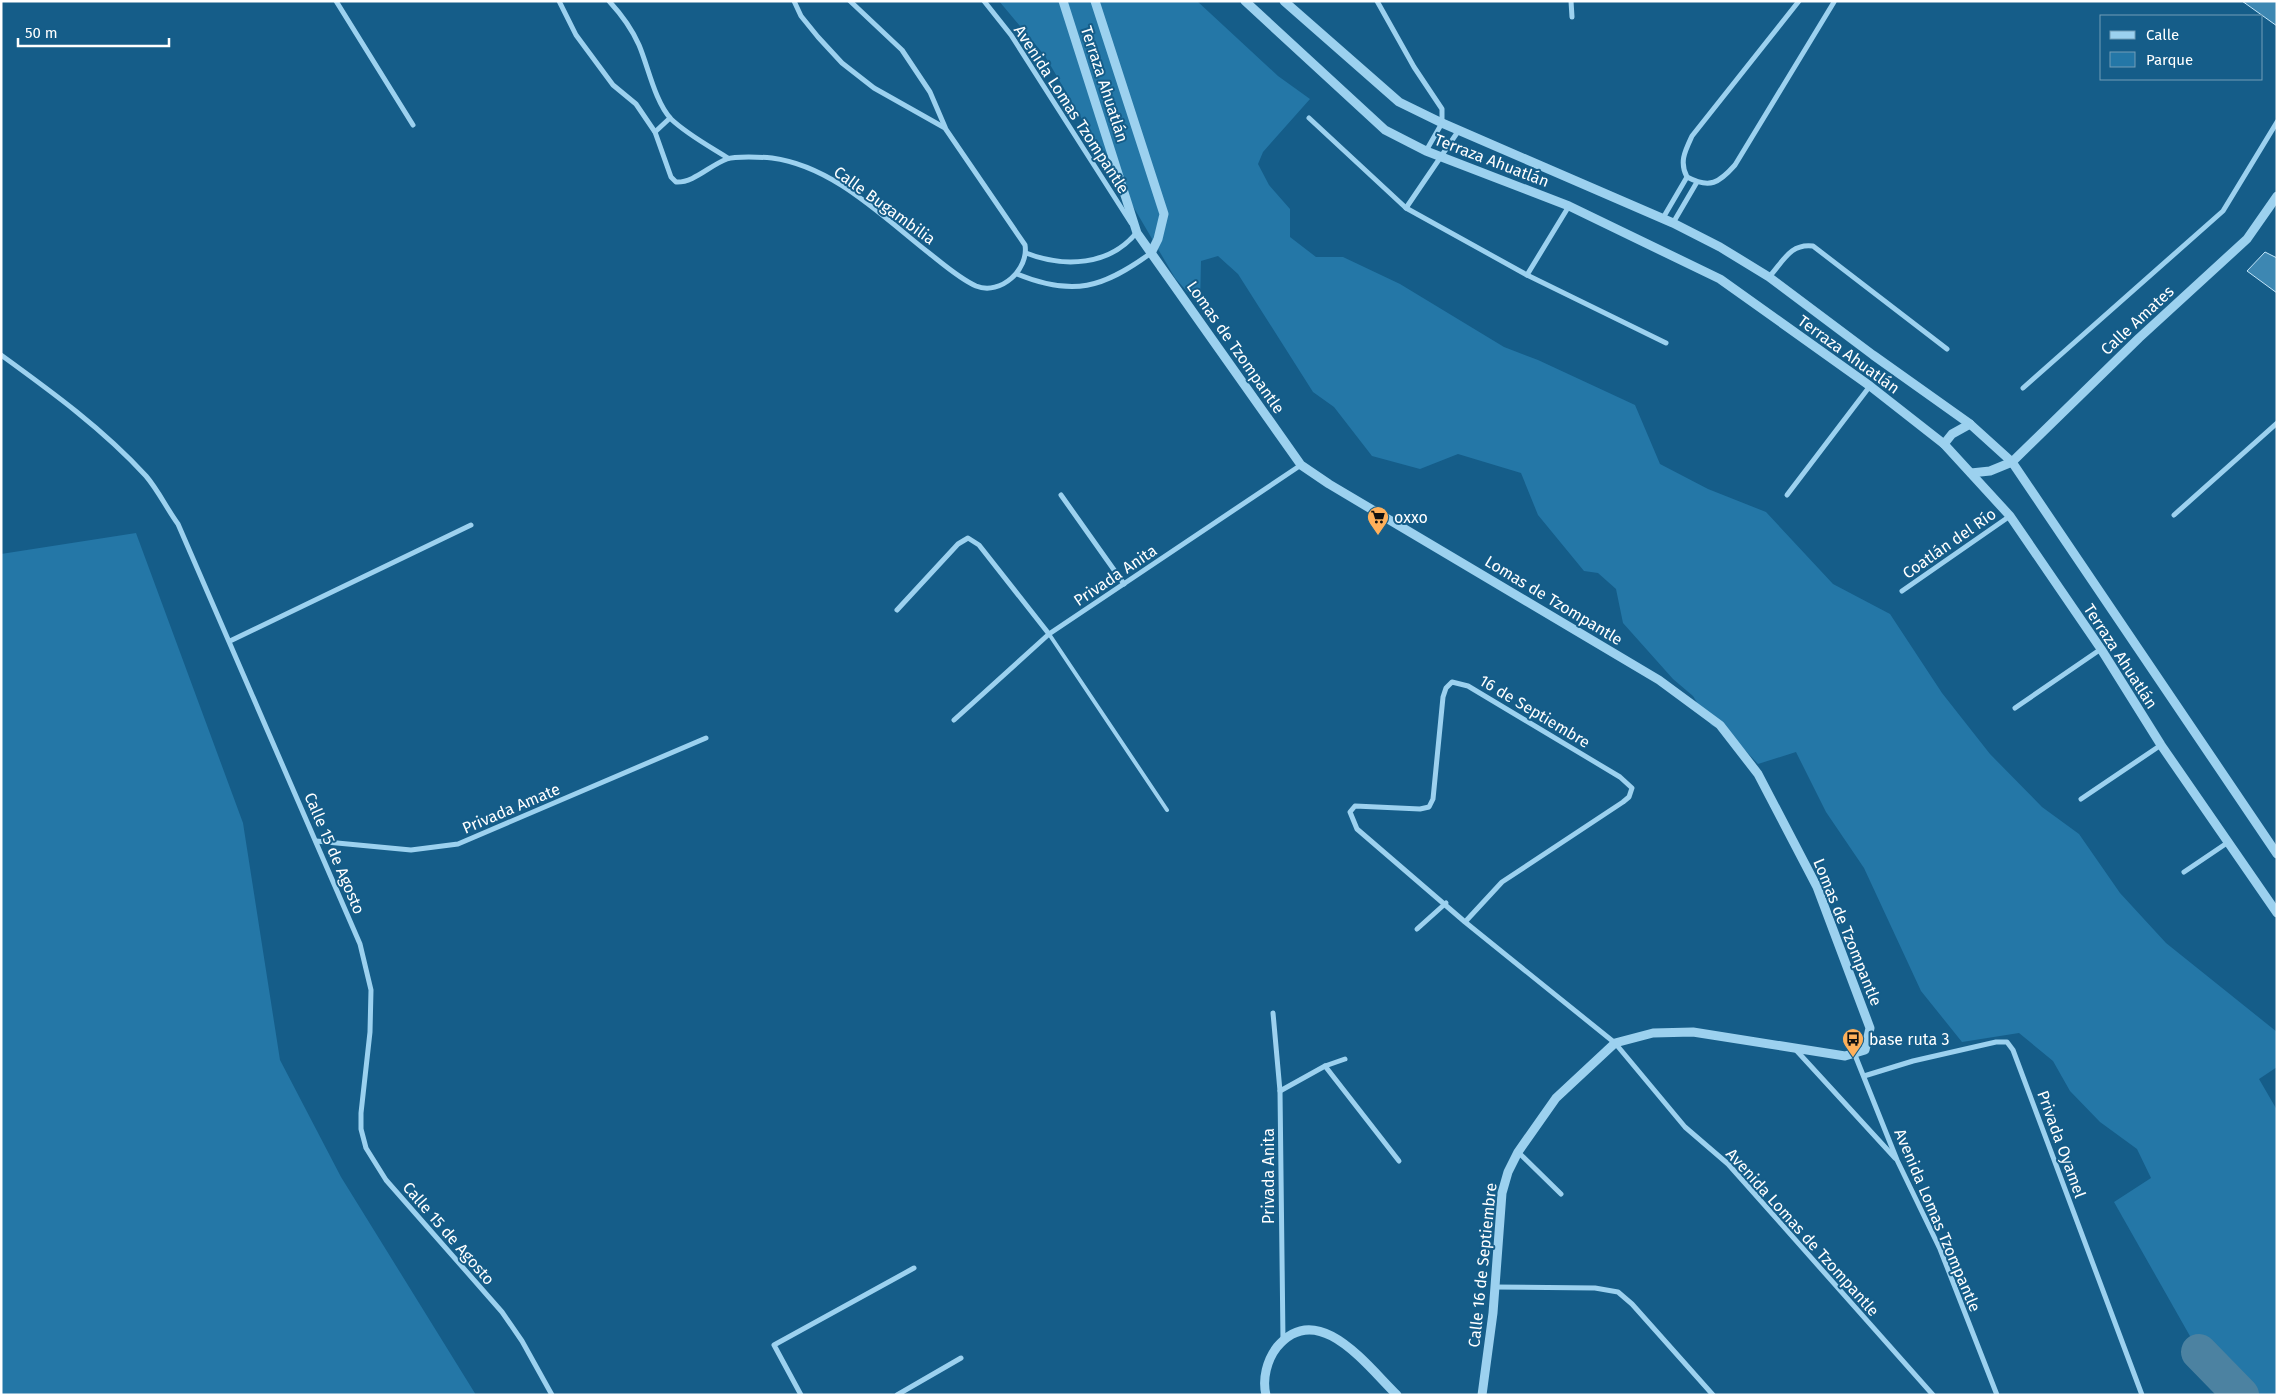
<svg xmlns="http://www.w3.org/2000/svg" width="2278" height="1396" font-family="'Fira Sans',sans-serif">
<rect width="100%" height="100%" fill="#155d89"/>
<g fill="#2477a7">
<polygon points="999,1 1197,1 1278,76 1310,99 1263,152 1258,164 1269,185 1290,209 1290,237 1316,257 1343,257 1400,284 1504,347 1538,360 1635,405 1660,464 1708,489 1766,512 1833,584 1890,614 1942,693 1990,754 2042,807 2079,834 2120,893 2166,943 2277,1032 2277,1067 2259,1079 2277,1110 2277,1395 2215,1395 2199,1352 2114,1202 2151,1178 2137,1149 2100,1122 2070,1091 2053,1061 2019,1033 1962,1042 1921,991 1864,868 1826,812 1796,752 1758,764 1731,735 1711,725 1693,696 1673,679 1623,623 1616,589 1598,573 1584,571 1538,515 1521,473 1458,454 1420,469 1372,456 1334,407 1313,392 1238,274 1218,256 1201,261 1200,306 1175,278 1045,56"/>
<polygon points="136,533 243,823 280,1060 341,1177 476,1395 1,1395 1,554"/>
</g>
<g fill="none" stroke-linecap="round" stroke-linejoin="round">
<polyline stroke="#4c82a1" stroke-width="36" points="2199,1352 2241,1395"/>
</g>
<g fill="#3d87b2" stroke="#c2e6fb">
<polygon points="2242,1 2277,1 2277,26"/>
<polygon points="2265,252 2277,258 2277,293 2247,271"/>
</g>
<g fill="none" stroke-linecap="round" stroke-linejoin="round">
<polyline stroke="#9cd1ef" stroke-width="4" points="1049,634 1167,810"/>
<g stroke="#9cd1ef" stroke-width="5">
<polyline points="336,1 413,125"/>
<path d="M559,1l17,34 37,50 23,19 19,28 16,45 5,5c18,1 34,-17 51,-23 8,-3 35,-2 45,-1 61,8 111,59 157,95 14,11 31,26 47,33 25,10 53,-17 49,-41l-80,-117 -71,-40 -32,-25 -24,-26 -17,-21 -7,-15"/>
<path d="M609,1c12,13 23,28 30,44 9,21 16,57 32,74 17,16 38,27 57,39"/>
<polyline points="850,1 902,50 930,92 945,127"/>
<polyline points="984,1 1011,35 1131,223"/>
<polyline points="1377,1 1414,67 1442,109 1442,123 1426,151"/>
<polyline points="1571,1 1572,17"/>
<path d="M1799,1l-107,135c-7,15 -13,26 -5,41 23,12 32,6 48,-12l99,-163"/>
<polyline points="1309,118 1406,208 1527,275 1666,343"/>
<polyline points="655,132 670,118"/>
<polyline points="1406,208 1459,130"/>
<polyline points="1663,218 1687,177"/>
<polyline points="1673,223 1697,182"/>
<path d="M1026,253c38,15 84,13 111,-21"/>
<path d="M1017,274c56,23 86,14 134,-21"/>
<polyline points="1527,275 1569,206"/>
<path d="M1769,277c14,-15 21,-34 44,-31l134,103"/>
<path d="M1,355c51,37 102,74 145,121 12,14 21,33 32,48l182,420 11,46 -1,42 -9,81v16l5,19 20,32 116,132 20,29 30,54"/>
<polyline points="2023,388 2223,211 2277,122"/>
<polyline points="1061,495 1124,584"/>
<polyline points="1787,495 1870,386"/>
<polyline points="2174,515 2277,423"/>
<polyline points="1902,591 2010,516"/>
<polyline points="897,610 958,544 968,538 979,545 1049,634"/>
<polyline points="230,641 471,525"/>
<polyline points="2015,708 2101,649"/>
<polyline points="954,720 1049,634 1301,465"/>
<polyline points="2081,799 2161,745"/>
<polyline points="316,841 411,850 458,844 706,738"/>
<polyline points="2184,872 2227,843"/>
<polyline points="1465,922 1502,882 1623,802 1629,797 1632,788 1620,777 1468,686 1452,682 1446,688 1443,697 1433,799 1429,807 1420,809 1355,806 1350,812 1357,829 1465,922 1615,1043 1685,1127 1728,1164 1933,1395"/>
<polyline points="1417,929 1446,903"/>
<polyline points="1273,1013 1280,1091 1283,1340"/>
<polyline points="1796,1050 1895,1158"/>
<polyline points="1855,1055 1897,1160 1940,1249 1997,1395"/>
<polyline points="1325,1066 1399,1161"/>
<polyline points="1864,1076 1913,1061 1996,1042 2007,1042 2013,1050 2142,1395"/>
<polyline points="1280,1091 1325,1066 1345,1059"/>
<polyline points="1518,1152 1561,1194"/>
<polyline points="1494,1287 1595,1288 1618,1292 1632,1304 1713,1395"/>
<polyline points="801,1395 774,1345 914,1268"/>
<polyline points="897,1395 961,1358"/>
</g>
<g stroke="#9cd1ef" stroke-width="9">
<polyline points="1063,1 1137,233 1301,465 1329,484 1659,680 1720,725 1758,774 1817,887 1870,1028 1865,1050 1845,1056 1693,1032 1653,1033 1615,1043 1556,1098 1518,1152 1508,1172 1502,1193 1493,1313 1482,1395"/>
<polyline points="1095,1 1164,214 1158,239 1151,253"/>
<polyline points="1245,1 1385,130 1426,151 1569,206 1720,279 1870,386 1944,444 2010,516 2101,649 2161,745 2277,913"/>
<polyline points="1284,1 1399,102 1442,123 1673,223 1720,247 1769,277 1873,355 1970,424 2012,462 2277,854"/>
<polyline points="1944,444 1952,434 1970,424"/>
<polyline points="1971,473 1990,471 2012,462 2139,338 2247,239 2277,196"/>
<path d="M1266,1395c-4,-16 1,-35 11,-48 41,-49 90,19 120,48"/>
</g>
</g>
<defs>
<g id="supermarket-pin" transform="scale(1.125)"><path d="M0 17L-7.5 6A9.5 9.5 0 1 1 7.5 6Z" fill="#ffb05a" stroke="#155d89"/><path d="M-6-5.5h2.5l.6 2H6L4.5 2H-2.5L-4.4-4H-6ZM-1.5 3.2a1.3 1.3 0 1 0 .1 0ZM3 3.2a1.3 1.3 0 1 0 .1 0Z" fill="#111"/></g>
<g id="bus-pin" transform="scale(1.125)"><path d="M0 17L-7.5 6A9.5 9.5 0 1 1 7.5 6Z" fill="#ffb05a" stroke="#155d89"/><path d="M-5-6H5V4H4V6H2V4H-2V6H-4V4H-5ZM-3.5-4V0h7V-4ZM-3.5 1.2v1.5H-2V1.2ZM2 1.2v1.5H3.5V1.2Z" fill="#111"/></g>
</defs>
<g fill-rule="evenodd">
<use href="#supermarket-pin" x="1378" y="517"/>
<use href="#bus-pin" x="1853" y="1039"/>
</g>
<g text-anchor="middle" stroke-width="4" stroke-linejoin="round" paint-order="stroke">
<g font-size="16" fill="#fff" stroke="#155d89">
<text transform="translate(1105 84) rotate(72)" y="6">Terraza Ahuatlán</text>
<text transform="translate(1072 109) rotate(57)" y="6">Avenida Lomas Tzompantle</text>
<text transform="translate(1492 160) rotate(21)" y="6">Terraza Ahuatlán</text>
<text transform="translate(885 205) rotate(36)" y="6">Calle Bugambilia</text>
<text transform="translate(2137 320) rotate(-43)" y="6">Calle Amates</text>
<text transform="translate(1236 347) rotate(55)" y="6">Lomas de Tzompantle</text>
<text transform="translate(1849 354) rotate(36)" y="6">Terraza Ahuatlán</text>
<text transform="translate(1949 543) rotate(-35)" y="6">Coatlán del Río</text>
<text transform="translate(1115 575) rotate(-34)" y="6">Privada Anita</text>
<text transform="translate(1554 600) rotate(31)" y="6">Lomas de Tzompantle</text>
<text transform="translate(2121 656) rotate(57)" y="6">Terraza Ahuatlán</text>
<text transform="translate(1535 711) rotate(31)" y="6">16 de Septiembre</text>
<text transform="translate(511 808) rotate(-23)" y="6">Privada Amate</text>
<text transform="translate(335 853) rotate(67)" y="6">Calle 15 de Agosto</text>
<text transform="translate(1848 932) rotate(68)" y="6">Lomas de Tzompantle</text>
<text transform="translate(2062 1144) rotate(70)" y="6">Privada Oyamel</text>
<text transform="translate(1268 1176) rotate(-90)" y="6">Privada Anita</text>
<text transform="translate(1938 1220) rotate(67)" y="6">Avenida Lomas Tzompantle</text>
<text transform="translate(1803 1232) rotate(48)" y="6">Avenida Lomas de Tzompantle</text>
<text transform="translate(449 1233) rotate(49)" y="6">Calle 15 de Agosto</text>
<text transform="translate(1482 1265) rotate(-84)" y="6">Calle 16 de Septiembre</text>
</g>
<g font-size="16" fill="#fff" stroke="#155d89" text-anchor="start">
<text x="1394" y="523">oxxo</text>
<text x="1869" y="1045">base ruta 3</text>
</g>
</g>
<rect width="2278" height="1396" fill="none" stroke="#ffffff" stroke-width="5"/>
<rect x="2100" y="15" width="162" height="65" fill="#155d89" stroke="#739eb8"/>
<rect x="2110" y="31" width="25" height="8" fill="#9cd1ef" stroke="#739eb8"/>
<text x="2146" y="40" font-size="15" fill="#ffffff">Calle</text>
<rect x="2110" y="52" width="25" height="15" fill="#2477a7" stroke="#739eb8"/>
<text x="2146" y="65" font-size="15" fill="#ffffff">Parque</text>
<path d="M18 38v8h151v-8" fill="none" stroke="#ffffff" stroke-width="2.5"/>
<text x="25" y="38" font-size="15" fill="#ffffff" stroke="#155d89" stroke-width="4" paint-order="stroke">50 m</text>
</svg>
